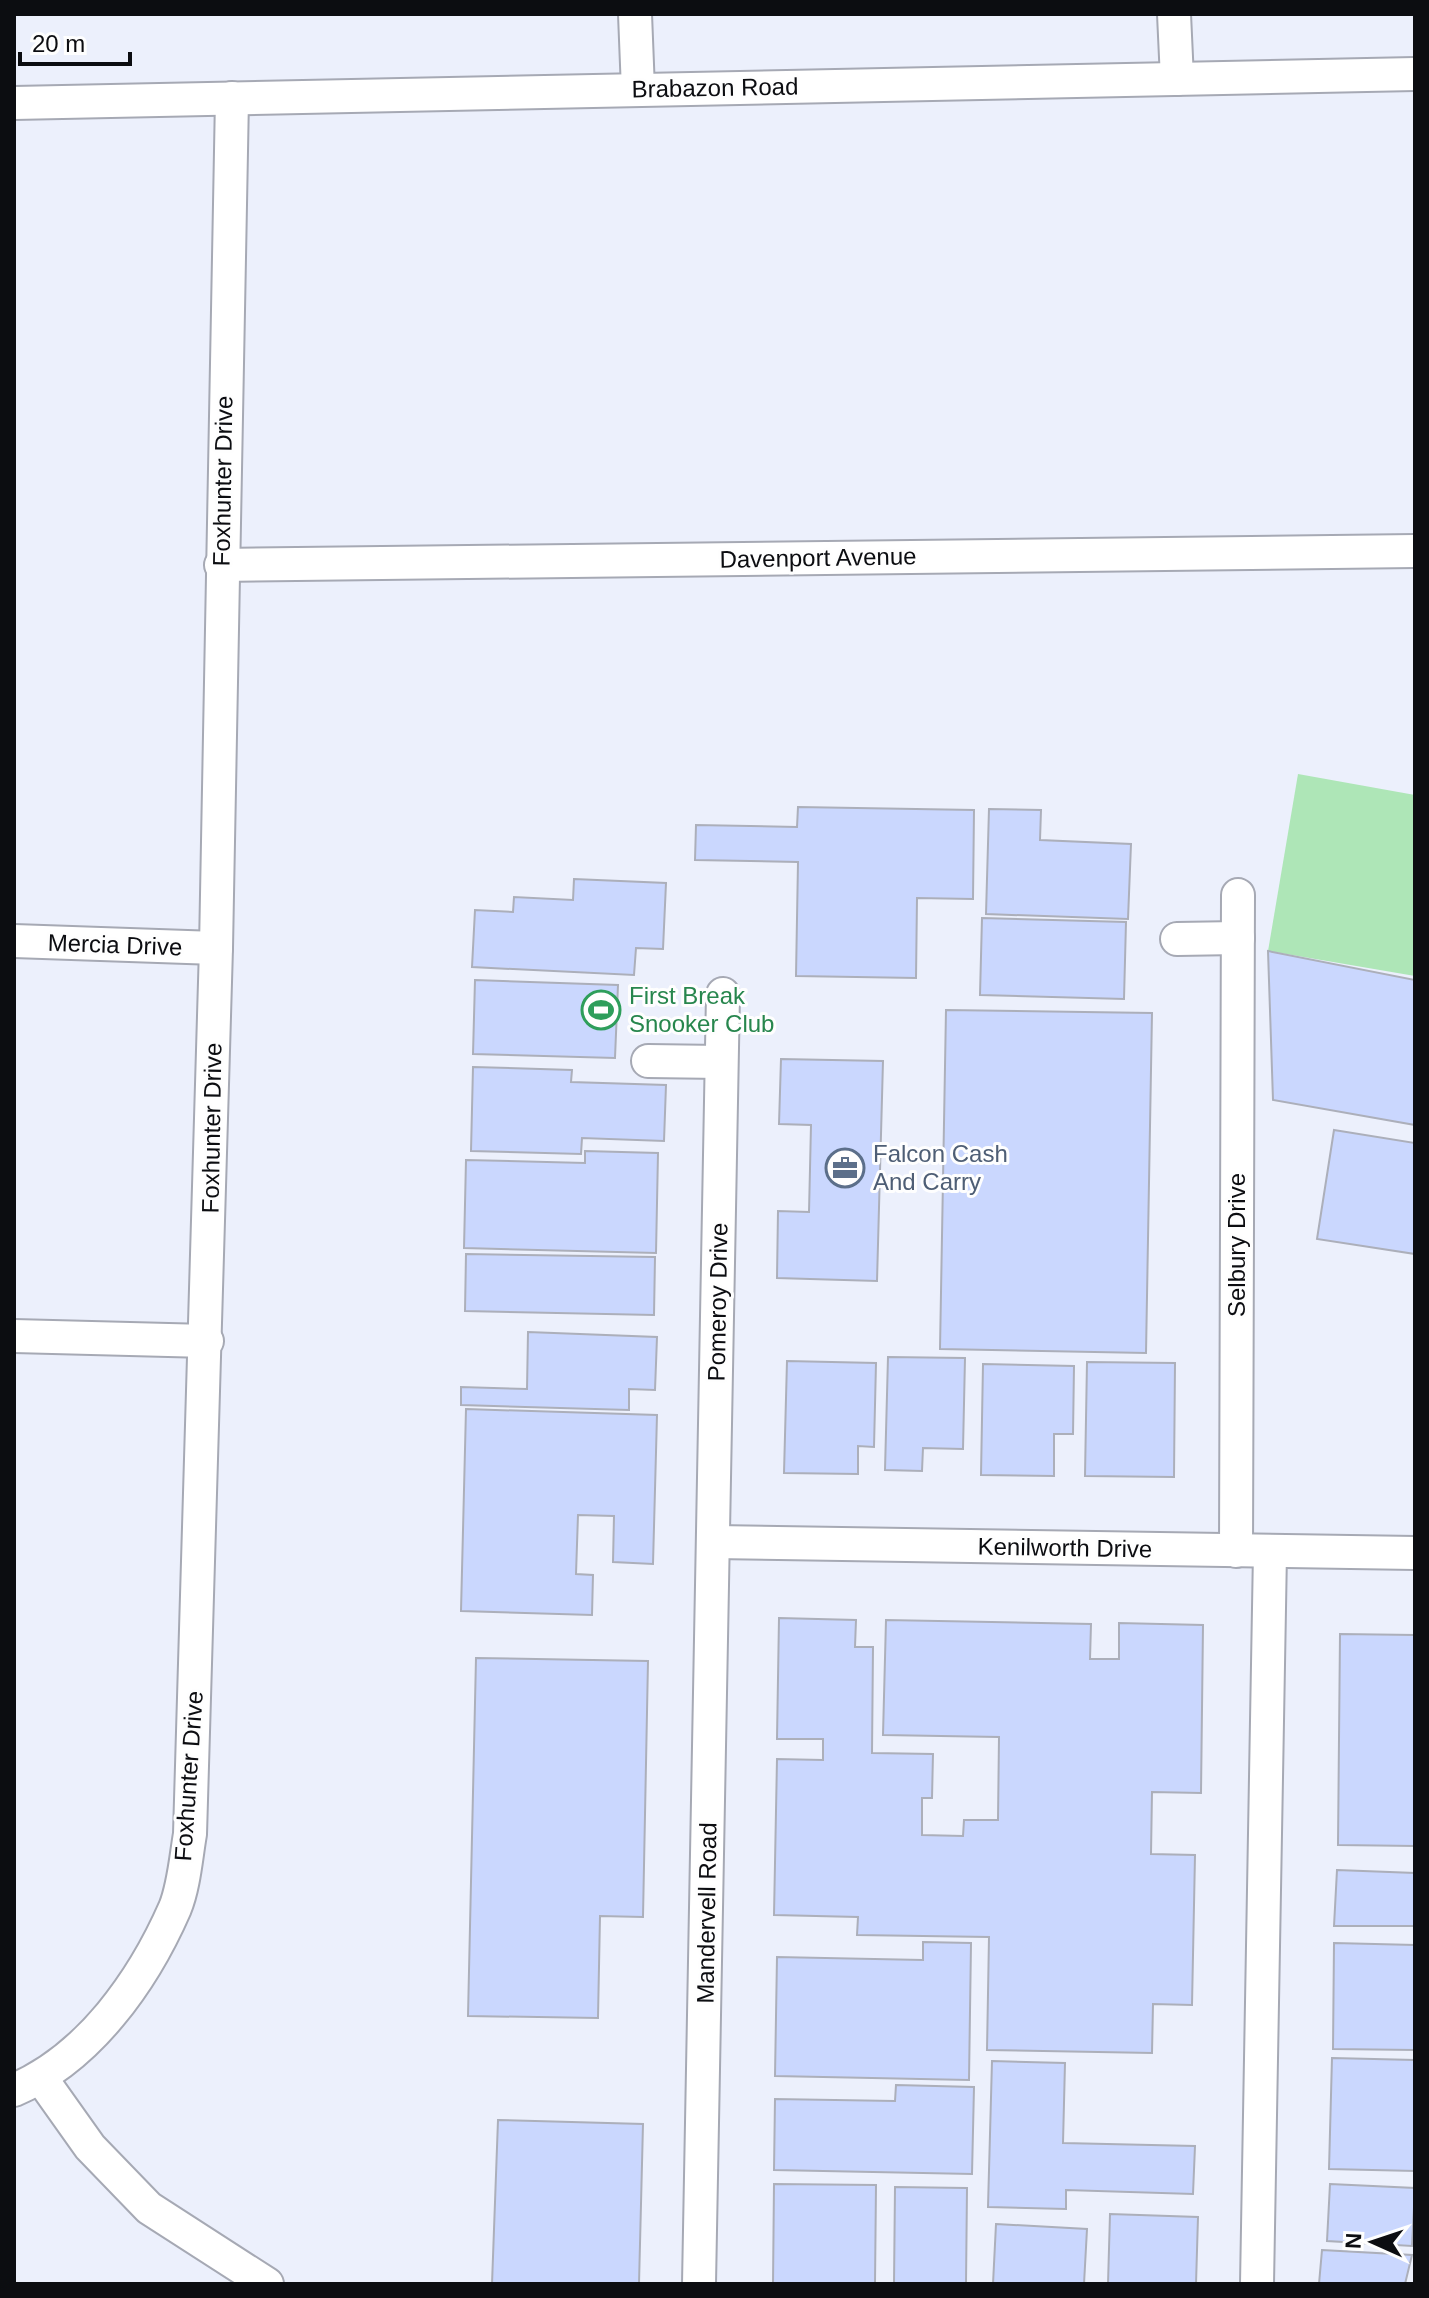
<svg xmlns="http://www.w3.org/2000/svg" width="1429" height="2298" font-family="Helvetica,sans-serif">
<rect width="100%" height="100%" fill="#ecf0fc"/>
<polygon fill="#aee6b7" points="1298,774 1415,795 1415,976 1268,951"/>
<g fill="#cad7fe" stroke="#acafba" stroke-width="2">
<polygon points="798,807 974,810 973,899 917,898 916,978 796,976 798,862 695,860 696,825 797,827"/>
<polygon points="989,809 1041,810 1040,840 1131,844 1128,919 986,914"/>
<polygon points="574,879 666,883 663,949 636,948 634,975 472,967 475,910 513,912 514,897 573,900"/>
<polygon points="982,918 1126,922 1124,999 980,995"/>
<polygon points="1268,951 1415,980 1415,1125 1273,1100"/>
<polygon points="475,980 618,985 615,1058 473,1054"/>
<polygon points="946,1010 1152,1013 1146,1353 940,1349"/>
<polygon points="781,1059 883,1061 877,1281 777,1278 778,1211 809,1212 811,1125 779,1124"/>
<polygon points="473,1067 572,1070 571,1082 666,1085 664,1141 582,1138 581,1154 471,1151"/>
<polygon points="1334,1130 1415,1143 1415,1254 1317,1239"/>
<polygon points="585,1151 658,1153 656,1253 464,1248 466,1160 585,1163"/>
<polygon points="466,1254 655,1257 654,1315 465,1311"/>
<polygon points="528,1332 657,1337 655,1390 629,1389 629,1410 461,1405 461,1387 527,1389"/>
<polygon points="888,1357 965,1358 963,1449 923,1448 922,1471 885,1470"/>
<polygon points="787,1361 876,1363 874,1447 858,1446 858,1474 784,1473"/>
<polygon points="1087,1362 1175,1363 1174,1477 1085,1476"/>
<polygon points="983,1364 1074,1366 1073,1434 1054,1434 1054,1476 981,1475"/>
<polygon points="466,1409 657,1415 653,1564 613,1562 614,1516 578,1515 576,1574 593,1575 592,1615 461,1611"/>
<polygon points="779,1618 856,1620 855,1647 873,1647 872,1753 933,1754 932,1798 922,1798 922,1835 963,1836 964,1820 998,1820 999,1737 883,1735 886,1620 1091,1624 1090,1659 1119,1659 1119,1623 1203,1625 1201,1793 1152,1792 1151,1854 1195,1855 1192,2005 1153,2004 1152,2053 987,2050 989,1937 857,1935 858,1917 774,1915 777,1759 823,1760 823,1739 777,1739"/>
<polygon points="1340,1634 1415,1635 1415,1846 1338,1845"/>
<polygon points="476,1658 648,1661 643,1917 600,1916 598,2018 468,2016"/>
<polygon points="1337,1870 1415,1873 1415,1926 1334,1926"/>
<polygon points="923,1942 971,1943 969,2080 775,2076 777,1957 923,1960"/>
<polygon points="1334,1943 1415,1945 1415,2050 1333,2049"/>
<polygon points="1332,2058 1415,2060 1415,2171 1329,2169"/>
<polygon points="992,2061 1065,2063 1063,2143 1195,2146 1193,2194 1066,2190 1066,2209 988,2207"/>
<polygon points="896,2085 974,2087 972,2174 774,2170 775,2099 895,2101"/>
<polygon points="498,2120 643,2124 639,2284 492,2284"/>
<polygon points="774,2184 876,2185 875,2284 773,2284"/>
<polygon points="1330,2184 1415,2188 1412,2246 1327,2241"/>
<polygon points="895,2187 967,2188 966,2284 894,2284"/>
<polygon points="1110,2214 1198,2217 1196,2284 1108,2284"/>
<polygon points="996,2224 1087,2229 1084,2284 993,2284"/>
<polygon points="1322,2250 1412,2255 1405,2284 1319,2284"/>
</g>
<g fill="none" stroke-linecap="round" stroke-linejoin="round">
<g stroke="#a6a9b4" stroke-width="36">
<g id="minor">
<polyline points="635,14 638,90"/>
<polyline points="1174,14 1177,79"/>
<polyline points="14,103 1415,74"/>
<polyline points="221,565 1415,551"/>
<polyline points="1177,939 1238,938"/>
<polyline points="14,941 216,948"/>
<polyline points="648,1061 721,1062"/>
<polyline points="14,1336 207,1341"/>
<polyline points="715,1542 1415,1553"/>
<polyline points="1236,1551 1238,895"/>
<polyline points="41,2078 90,2147 149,2208 267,2284"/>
<path d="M14,2090c75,-32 129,-109 161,-182 9,-22 11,-51 15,-74l26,-886 16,-850"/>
<polyline points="699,2284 723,994"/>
<polyline points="1257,2284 1270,1552"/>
</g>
</g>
<use href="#minor" stroke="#fff" stroke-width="32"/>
</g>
<defs>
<g id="stadium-ring" transform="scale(2)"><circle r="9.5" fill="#fefefe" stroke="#2e9e5b" stroke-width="1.5"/><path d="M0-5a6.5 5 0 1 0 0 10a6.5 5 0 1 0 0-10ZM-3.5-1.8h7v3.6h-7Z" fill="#2e9e5b"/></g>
<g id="office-ring" transform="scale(2)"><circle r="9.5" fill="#fefefe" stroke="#5c6f8a" stroke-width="1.5"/><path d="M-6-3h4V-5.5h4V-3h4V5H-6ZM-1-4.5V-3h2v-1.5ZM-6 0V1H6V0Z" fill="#5c6f8a"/></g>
</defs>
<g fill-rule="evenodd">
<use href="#stadium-ring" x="601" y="1010"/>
<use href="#office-ring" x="845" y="1168"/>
</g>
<g text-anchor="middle" stroke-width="6" stroke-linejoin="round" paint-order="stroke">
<g font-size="24" fill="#0c0d11" stroke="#fefefe">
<text transform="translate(715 88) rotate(-1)" y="8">Brabazon Road</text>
<text transform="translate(223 481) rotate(-89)" y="8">Foxhunter Drive</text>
<text transform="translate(818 558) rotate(-1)" y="8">Davenport Avenue</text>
<text transform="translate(115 945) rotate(2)" y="8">Mercia Drive</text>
<text transform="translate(212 1128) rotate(-89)" y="8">Foxhunter Drive</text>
<text transform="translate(1237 1245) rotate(-90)" y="8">Selbury Drive</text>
<text transform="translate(718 1302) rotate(-89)" y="8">Pomeroy Drive</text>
<text transform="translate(1065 1548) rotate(1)" y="8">Kenilworth Drive</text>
<text transform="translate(189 1776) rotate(-86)" y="8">Foxhunter Drive</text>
<text transform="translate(707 1913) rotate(-89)" y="8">Mandervell Road</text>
</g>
<g font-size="24" fill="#27864d" stroke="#fefefe" text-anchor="start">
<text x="629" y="1004">First Break<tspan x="629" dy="28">Snooker Club</tspan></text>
</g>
<g font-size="24" fill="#4e5e75" stroke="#fefefe" text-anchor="start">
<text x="873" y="1162">Falcon Cash<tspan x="873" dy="28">And Carry</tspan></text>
</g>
</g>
<rect width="1429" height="2298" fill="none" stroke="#0c0d11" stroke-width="32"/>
<g transform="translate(1373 2242) rotate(273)" stroke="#fefefe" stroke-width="6" paint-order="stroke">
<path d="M0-6L14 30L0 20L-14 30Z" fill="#0c0d11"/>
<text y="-12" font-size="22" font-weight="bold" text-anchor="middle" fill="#0c0d11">N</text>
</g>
<path d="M20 52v12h110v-12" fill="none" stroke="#0c0d11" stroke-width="4"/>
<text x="32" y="52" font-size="24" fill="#0c0d11" stroke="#fefefe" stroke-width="6" paint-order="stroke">20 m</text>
</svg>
